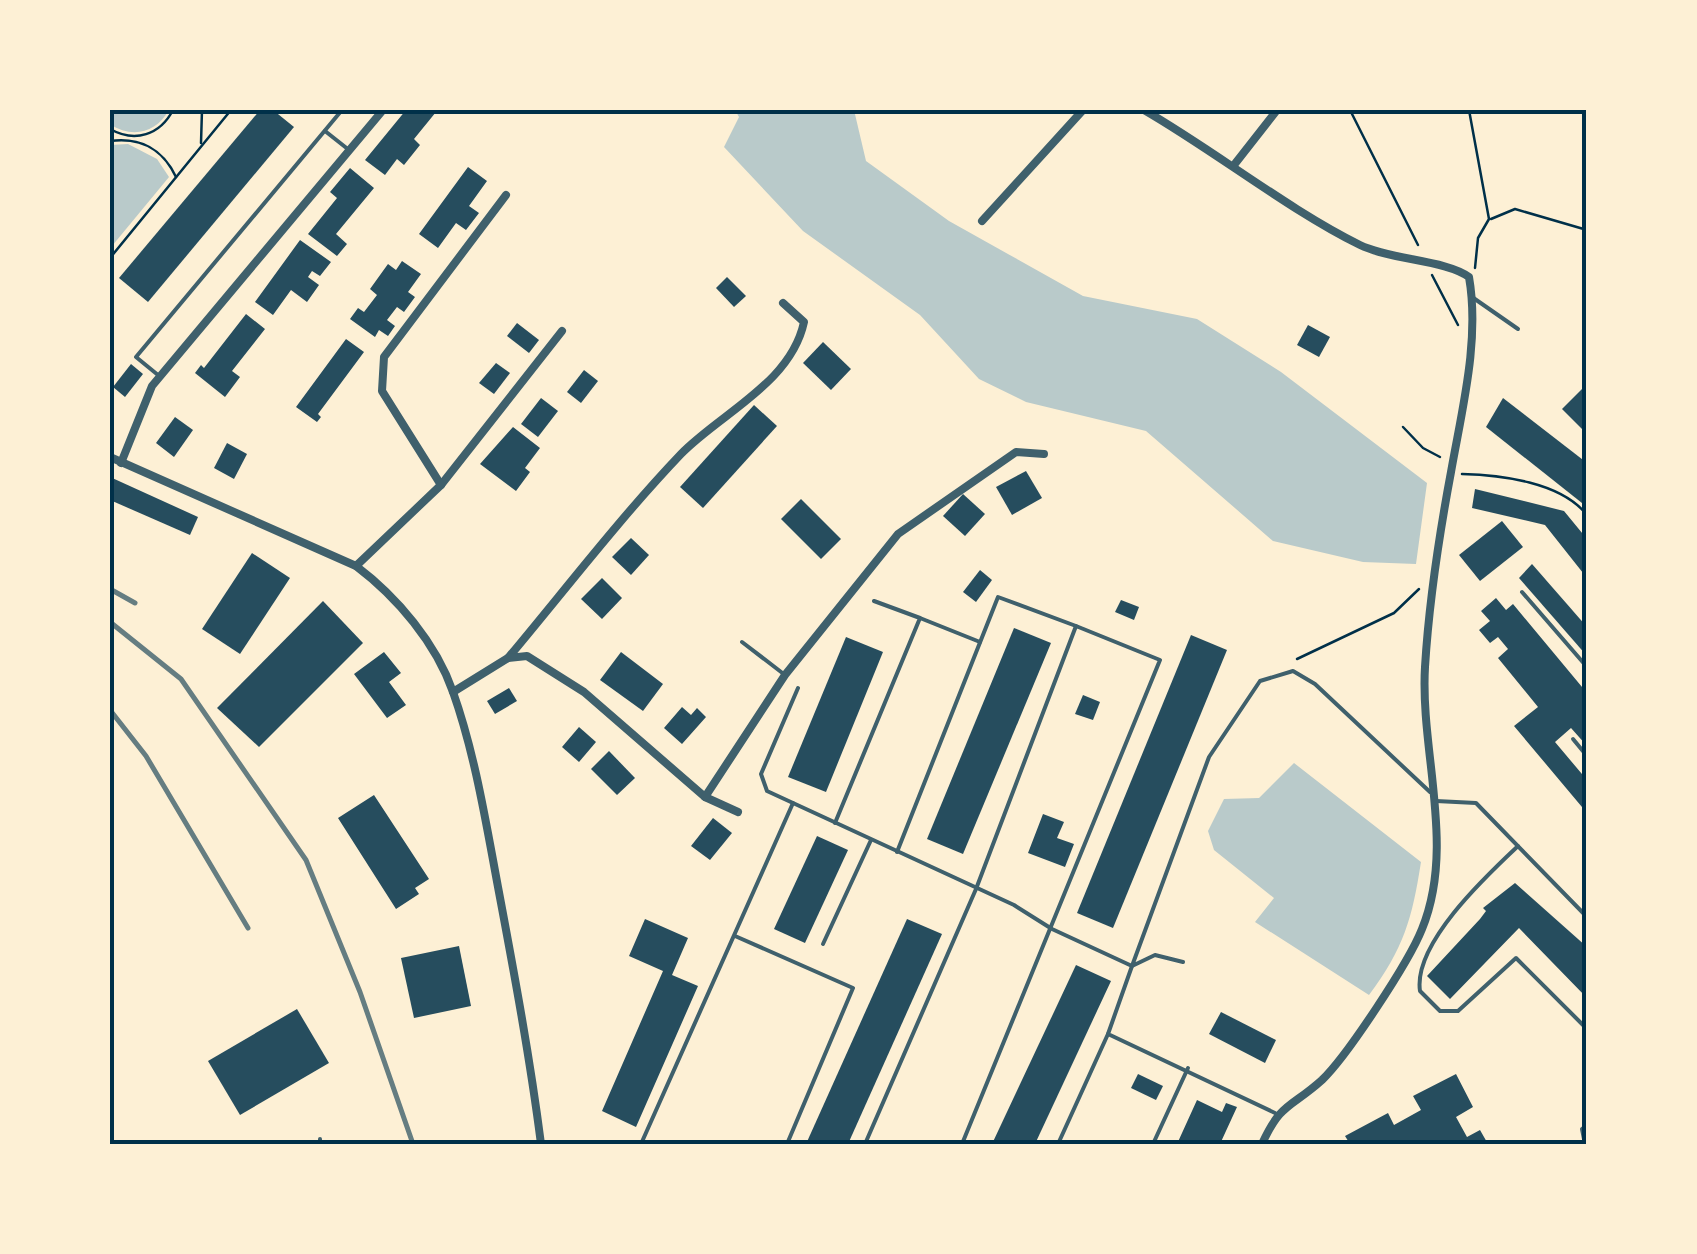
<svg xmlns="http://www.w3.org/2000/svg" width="1697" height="1254" font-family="Ubuntu,sans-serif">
<rect width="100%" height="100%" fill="#fdf0d5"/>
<g fill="#b9caca">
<path d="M110,110h59c-13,23 -37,29 -59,14z"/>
<polygon points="735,110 854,110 866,161 949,221 1083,296 1197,319 1281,372 1427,483 1416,564 1363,562 1273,541 1146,431 1026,402 979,379 920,315 803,231 724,147 739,117"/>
<polygon points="128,144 157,159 169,177 112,246 110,145"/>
<path d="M1294,763l127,99c-9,57 -17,86 -52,133l-114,-73 19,-24 -60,-48 -6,-19 16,-32 35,-1z"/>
</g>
<g fill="#264d5e">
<polygon points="260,110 273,110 294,127 148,302 119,278"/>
<polygon points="406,110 436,112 414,139 420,145 404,165 397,159 385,175 365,160"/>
<polygon points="468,167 487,181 469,206 479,213 466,230 456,223 438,248 419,234"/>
<polygon points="350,168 374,188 336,234 347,244 337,256 308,234 337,198 330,192"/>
<polygon points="300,240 331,262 320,276 312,271 308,277 319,285 307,302 291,290 273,315 255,302"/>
<polygon points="402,261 421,274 408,292 415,297 404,312 397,307 387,320 395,326 388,336 379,330 375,337 350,319 358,308 364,312 377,295 370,289 388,264 396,270"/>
<polygon points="727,277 746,296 734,307 716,288"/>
<polygon points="246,314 265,329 232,371 240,377 225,397 195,373 201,365 204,368"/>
<polygon points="517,323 539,340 529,353 507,336"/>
<polygon points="1308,325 1330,337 1319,357 1297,345"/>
<polygon points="346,339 364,352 318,414 321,417 317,422 296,407"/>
<polygon points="823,342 851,369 831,390 803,363"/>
<polygon points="496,363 510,373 494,394 479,383"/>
<polygon points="131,364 143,374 125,397 113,387"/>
<polygon points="584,370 598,381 581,403 567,392"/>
<polygon points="1587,384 1587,434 1562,409"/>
<polygon points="541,398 558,411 538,437 521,424"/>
<polygon points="1503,398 1587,463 1587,507 1486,427"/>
<polygon points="754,405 777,426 703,508 680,487"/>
<polygon points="175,417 193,430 174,457 156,443"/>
<polygon points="513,427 540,448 525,468 530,472 516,491 480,464"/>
<polygon points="227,443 247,454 234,479 214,468"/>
<polygon points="1026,471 1042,498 1012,515 996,487"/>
<polygon points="110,477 198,517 190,535 110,500"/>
<polygon points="1475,489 1564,511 1587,539 1587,578 1545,525 1472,508"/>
<polygon points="963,494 985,514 965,536 943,516"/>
<polygon points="801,499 841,539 821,559 781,519"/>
<polygon points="1502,521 1523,547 1480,581 1459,555"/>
<polygon points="631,538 649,555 631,575 612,557"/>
<polygon points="252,553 290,578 240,654 202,629"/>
<polygon points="1532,564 1587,627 1587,656 1519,578"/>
<polygon points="980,570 992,580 976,602 963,592"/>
<polygon points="602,578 622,598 602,619 581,599"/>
<polygon points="1496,598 1506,610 1513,604 1587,693 1587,746 1571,728 1555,742 1587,780 1587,813 1514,726 1538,707 1498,658 1508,649 1498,637 1490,643 1479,630 1490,621 1481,611"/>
<polygon points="1121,600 1139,607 1134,620 1115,612"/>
<polygon points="323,601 363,643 259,747 217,708"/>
<polygon points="1014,628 1051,643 963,854 927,839"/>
<polygon points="1191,635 1227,650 1113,928 1077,913"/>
<polygon points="846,637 883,652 826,792 788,777"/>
<polygon points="384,652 401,673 389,682 406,705 387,718 354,674"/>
<polygon points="621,652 663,684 643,711 600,680"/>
<polygon points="509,688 517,701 495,714 487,701"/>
<polygon points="1083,695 1100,702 1093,720 1075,714"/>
<polygon points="682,707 691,715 697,708 706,717 682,744 664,728"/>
<polygon points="579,727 596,742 579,762 562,747"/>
<polygon points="609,751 635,778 617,795 591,769"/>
<polygon points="374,795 429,879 415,888 419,894 396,909 338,818"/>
<polygon points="1043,814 1064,822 1057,838 1074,844 1065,867 1028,853"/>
<polygon points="713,818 732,833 710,860 691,846"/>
<polygon points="817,836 848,850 805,943 774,929"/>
<polygon points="1515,883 1587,947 1587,998 1519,928 1450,999 1427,976 1480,919 1486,911 1483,908"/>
<polygon points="645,919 688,938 672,975 698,986 636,1127 602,1111 663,971 629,956"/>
<polygon points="907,919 942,934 848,1144 806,1144"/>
<polygon points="459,946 471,1006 414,1018 401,958"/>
<polygon points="1076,965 1111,981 1035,1144 992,1144"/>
<polygon points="297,1009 329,1063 240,1115 208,1061"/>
<polygon points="1221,1012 1276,1040 1265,1063 1209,1034"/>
<polygon points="1138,1074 1163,1086 1156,1100 1131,1088"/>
<polygon points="1456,1074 1473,1107 1456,1117 1467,1137 1480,1130 1488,1144 1350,1144 1345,1136 1388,1113 1394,1125 1421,1110 1413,1096"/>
<polygon points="1197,1100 1222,1112 1226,1103 1237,1107 1220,1144 1177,1144"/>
</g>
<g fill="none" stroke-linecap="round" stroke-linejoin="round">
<g stroke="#003049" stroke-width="2.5">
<polyline points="1350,110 1418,245"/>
<polyline points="1469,110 1489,219 1478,238 1475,268"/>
<path d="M110,129c25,14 50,6 63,-19"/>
<path d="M110,141c30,-4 53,8 66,36"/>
<polyline points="201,143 202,110"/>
<polyline points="1491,219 1515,209 1587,230"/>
<polyline points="110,258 231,110"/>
<polyline points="1432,275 1458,325"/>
<polyline points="1403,427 1423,448 1440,457"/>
<path d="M1462,474c39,1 99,8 125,41"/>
<polyline points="1297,659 1394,613 1419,589"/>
</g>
<g stroke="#3f606c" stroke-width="4">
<polyline points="325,131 349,150"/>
<polyline points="1472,297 1518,329"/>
<polyline points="158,375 136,357 342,110"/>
<polyline points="1522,592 1587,667"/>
<polyline points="920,618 980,642"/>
<polyline points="742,642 785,675"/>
<polyline points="798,688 761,774 767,791 1014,905 1052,929 1132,966 1108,1034 1275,1113"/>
<polyline points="1573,739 1587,756"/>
<polyline points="1436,801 1476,803 1587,917"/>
<polyline points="835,823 920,618 874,601"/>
<path d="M1518,846c-32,30 -105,98 -98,145l20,20h18l58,-53 71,71"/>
<polyline points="897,852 998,597 1076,626"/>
<polyline points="735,936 853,988 787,1144"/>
<polyline points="823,944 871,840"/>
<polyline points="1183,962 1155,955 1132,966 1209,757 1260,681 1293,671 1315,684 1430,792"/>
<polyline points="320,1139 320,1144"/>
<polyline points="641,1144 793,803"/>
<polyline points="865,1144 976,889 1076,626 1160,660 962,1144"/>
<polyline points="1058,1144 1108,1034"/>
<polyline points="1153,1144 1188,1068"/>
<polyline points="1585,1144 1582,1129 1587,1125"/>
</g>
<g stroke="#3f606c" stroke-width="8">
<path d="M1144,110c71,41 145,100 216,135 31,15 86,15 109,32 11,63 -7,132 -18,195 -12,64 -22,130 -26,195 -5,85 31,179 -3,262 -13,33 -75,127 -100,151 -31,28 -41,22 -60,64"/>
<polyline points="1234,165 1277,110"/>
<polyline points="982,221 1083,110"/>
<path d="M110,457l246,109c41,31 80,77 97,126 22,62 33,131 45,195 16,85 32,171 43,257"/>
<polyline points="121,463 152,386 383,110"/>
<polyline points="441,485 382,391 384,357 506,195"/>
<polyline points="356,566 441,485 562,331"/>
<path d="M508,658c57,-68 112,-140 173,-204 40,-41 110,-71 123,-132l-21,-19"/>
<polyline points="453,692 508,658 527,656 584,692 705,797 738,812"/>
<polyline points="705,797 785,675 898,534 1016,452 1044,454"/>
</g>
<g stroke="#657d81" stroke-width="5">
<polyline points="110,589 135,603"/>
<polyline points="110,622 181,679 306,860 360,992 413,1144"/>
<polyline points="110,710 146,756 248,928"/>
</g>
</g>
<rect width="1697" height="1254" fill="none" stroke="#fdf0d5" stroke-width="225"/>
<rect x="112" y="112" width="1472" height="1030" fill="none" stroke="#003049" stroke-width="4"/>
</svg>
